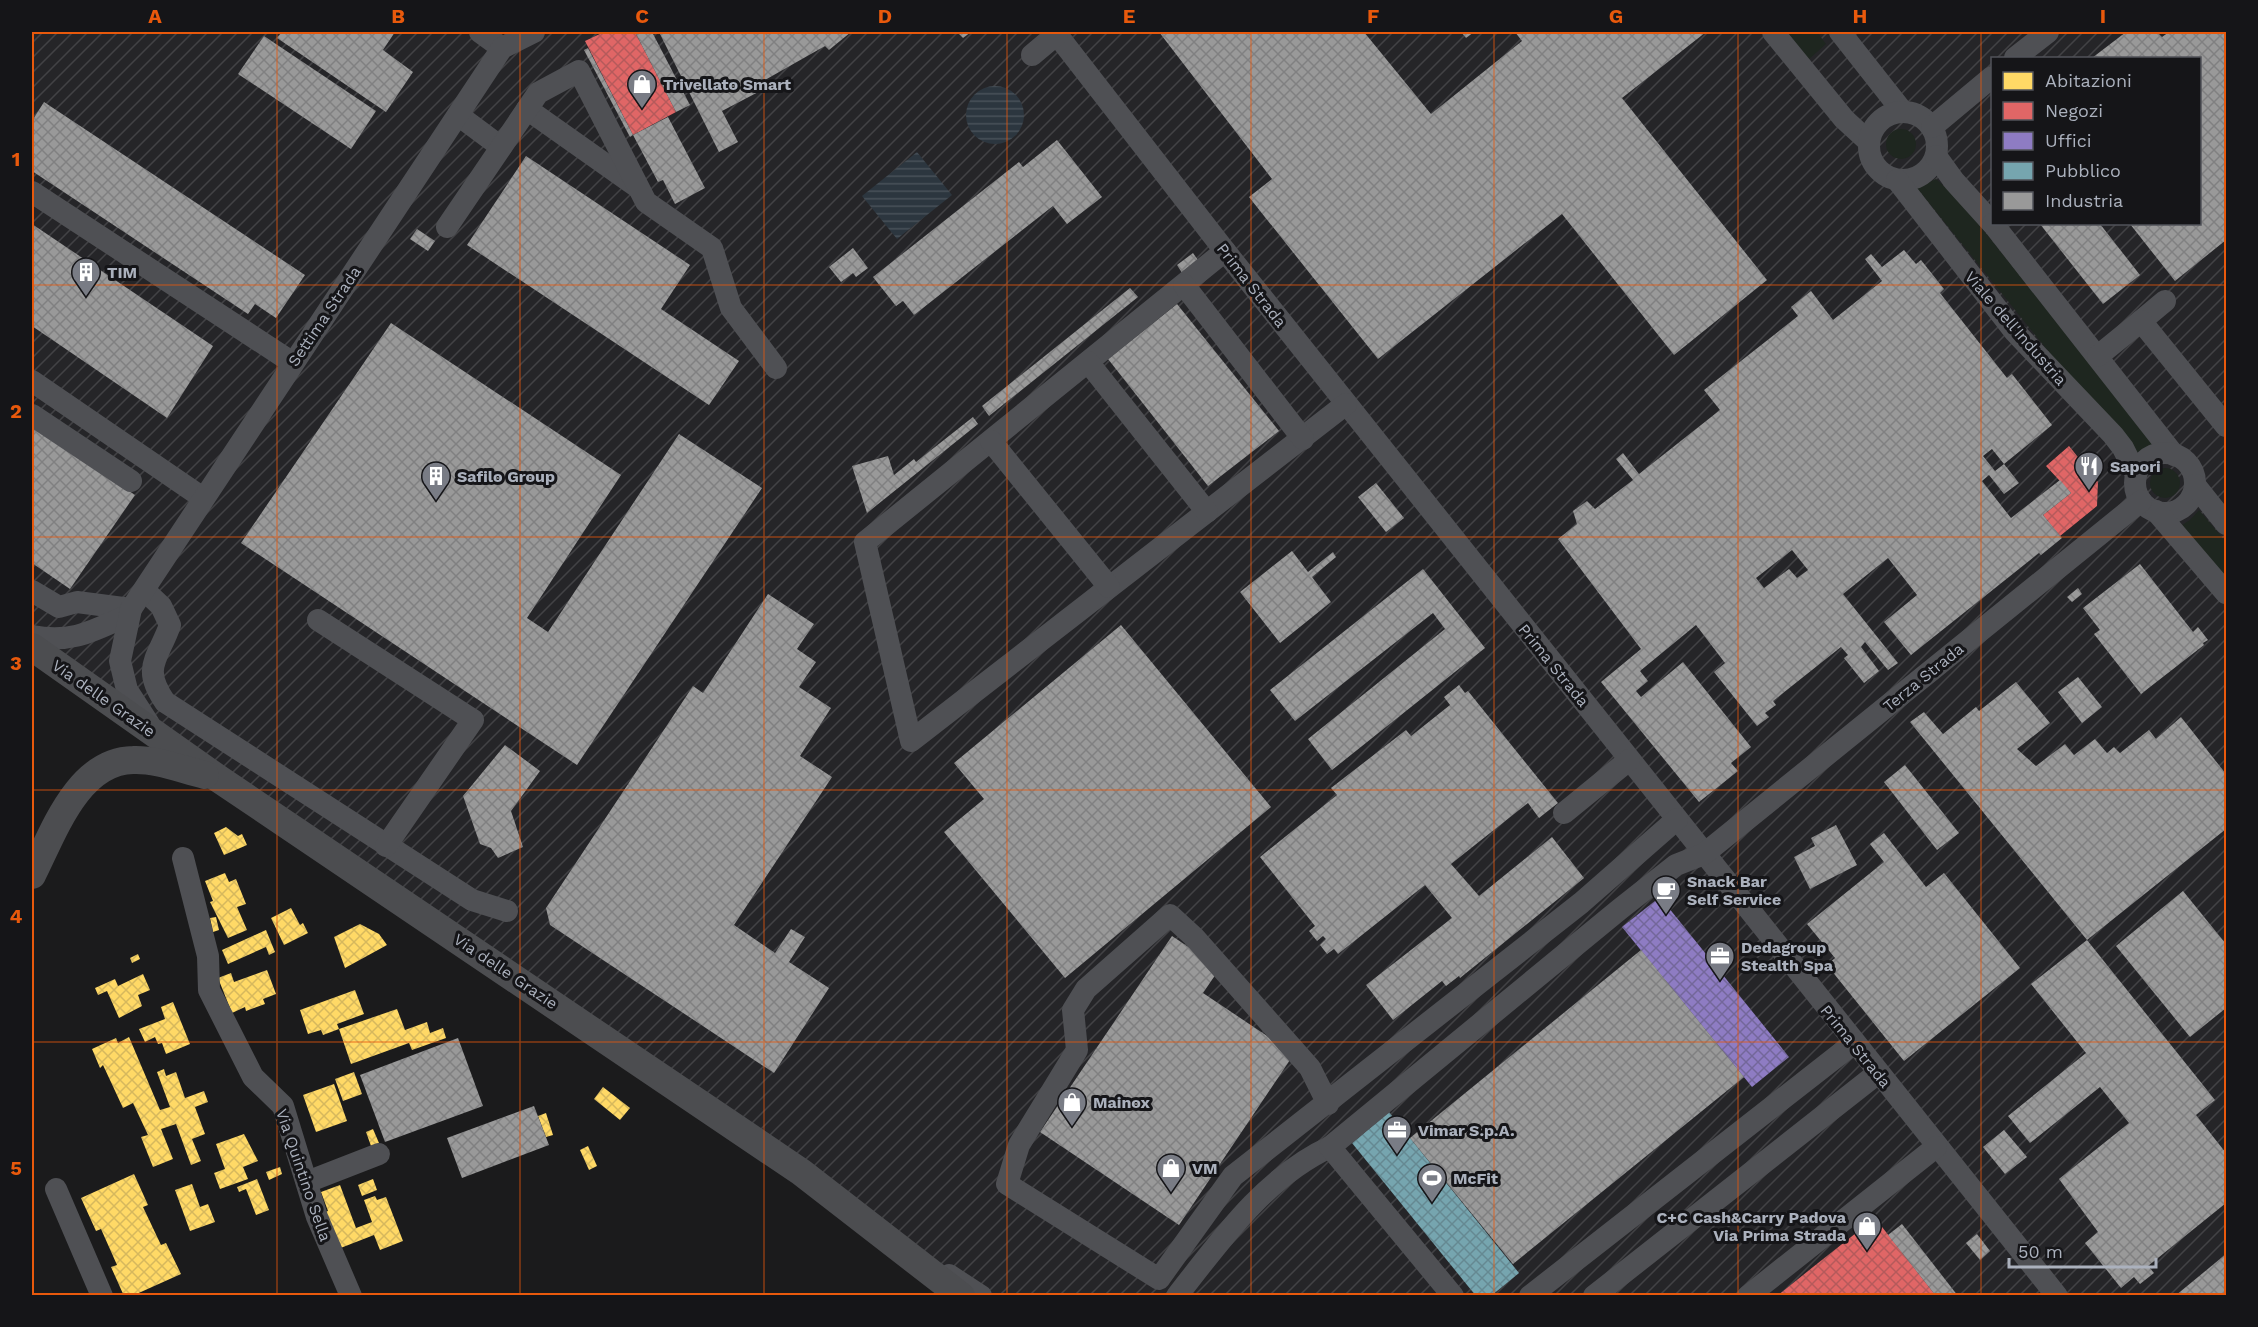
<svg xmlns="http://www.w3.org/2000/svg" width="2258" height="1327" font-family="'Work Sans',sans-serif">
<defs>
<pattern id="industrial-furrows" width="10" height="10" patternUnits="userSpaceOnUse" patternTransform="scale(1.5)"><rect width="10" height="10" fill="#252528"/><path d="M-1 1l2-2M0 10L10 0M9 11l2-2" fill="none" stroke="#424245"/></pattern>
<pattern id="water-rules" width="6" height="5" patternUnits="userSpaceOnUse" patternTransform="scale(1.5)"><rect width="6" height="5" fill="#2c363f"/><path d="M0 2.5h6" fill="none" stroke="#485159"/></pattern>
<pattern id="homes-cross-hatch" width="8" height="8" patternUnits="userSpaceOnUse" patternTransform="scale(1.5)"><rect width="8" height="8" fill="#ffd966"/><path d="M0 0l8 8M0 8l8-8" fill="none" stroke="#d6b85d"/></pattern>
<pattern id="shops-cross-hatch" width="8" height="8" patternUnits="userSpaceOnUse" patternTransform="scale(1.5)"><rect width="8" height="8" fill="#e06666"/><path d="M0 0l8 8M0 8l8-8" fill="none" stroke="#b55a5b"/></pattern>
<pattern id="offices-cross-hatch" width="8" height="8" patternUnits="userSpaceOnUse" patternTransform="scale(1.5)"><rect width="8" height="8" fill="#8e7cc3"/><path d="M0 0l8 8M0 8l8-8" fill="none" stroke="#73679a"/></pattern>
<pattern id="public-cross-hatch" width="8" height="8" patternUnits="userSpaceOnUse" patternTransform="scale(1.5)"><rect width="8" height="8" fill="#76a5af"/><path d="M0 0l8 8M0 8l8-8" fill="none" stroke="#658992"/></pattern>
<pattern id="industry-cross-hatch" width="8" height="8" patternUnits="userSpaceOnUse" patternTransform="scale(1.5)"><rect width="8" height="8" fill="#999"/><path d="M0 0l8 8M0 8l8-8" fill="none" stroke="#808081"/></pattern>
</defs>
<rect width="100%" height="100%" fill="#1b1b1c"/>
<path fill="url(#industrial-furrows)" fill-rule="evenodd" d="M32,32h2194v1263h-1246l-791,-551 -157,-113zM1992,58h208v166h-208z"/>
<g fill="#1e261f">
<polygon points="1787,32 1817,32 1826,44 1808,60"/>
<circle cx="1901" cy="144" r="15"/>
<polygon points="1936,179 1961,202 2154,444 2136,453 2057,362 1917,188"/>
<circle cx="2165" cy="483" r="15"/>
<polygon points="2199,510 2226,542 2226,579 2179,527 2190,520"/>
</g>
<g fill="url(#water-rules)">
<circle cx="995" cy="115" r="29"/>
<polygon points="917,152 952,195 897,239 862,196"/>
</g>
<g fill="url(#homes-cross-hatch)">
<polygon points="226,827 238,836 242,834 247,845 224,855 214,833"/>
<polygon points="225,873 229,882 236,879 246,904 237,907 247,930 228,938 210,902 213,901 205,881"/>
<polygon points="291,908 300,925 303,923 308,933 284,945 271,918"/>
<polygon points="216,917 219,930 213,932 210,918"/>
<polygon points="360,924 379,934 387,945 345,968 334,937"/>
<polygon points="266,930 275,952 269,955 266,947 228,964 222,950"/>
<polygon points="138,954 140,959 132,963 130,958"/>
<polygon points="267,970 276,994 263,999 265,1004 246,1011 245,1007 232,1013 218,978 231,973 234,982"/>
<polygon points="143,974 150,990 138,995 142,1006 119,1018 107,991 98,995 95,988 115,979 118,986"/>
<polygon points="355,990 364,1014 337,1024 339,1029 323,1035 321,1030 308,1034 300,1010"/>
<polygon points="173,1002 190,1044 166,1054 162,1043 158,1044 155,1037 145,1042 139,1029 165,1019 161,1007"/>
<polygon points="397,1009 405,1030 427,1022 430,1033 443,1028 446,1038 412,1050 409,1043 351,1064 339,1029"/>
<polygon points="129,1037 160,1110 170,1107 157,1072 164,1069 166,1076 176,1072 185,1098 204,1091 208,1102 195,1107 205,1134 192,1139 201,1161 191,1165 176,1124 161,1129 173,1159 153,1167 141,1137 148,1135 133,1103 123,1108 103,1065 100,1068 92,1049 116,1038 118,1043"/>
<polygon points="354,1072 362,1094 343,1101 335,1079"/>
<polygon points="334,1084 347,1121 316,1132 303,1095"/>
<polygon points="603,1087 630,1108 620,1120 594,1099"/>
<polygon points="546,1113 553,1135 546,1137 538,1116"/>
<polygon points="373,1129 379,1143 371,1146 366,1132"/>
<polygon points="244,1134 258,1161 243,1167 248,1179 220,1189 214,1173 225,1169 216,1144"/>
<polygon points="588,1146 597,1166 589,1170 580,1150"/>
<polygon points="280,1167 282,1174 269,1180 266,1172"/>
<polygon points="134,1174 148,1205 143,1207 161,1245 166,1243 181,1274 132,1296 124,1296 111,1267 117,1265 101,1229 96,1231 81,1198"/>
<polygon points="257,1179 269,1210 256,1215 246,1189 239,1192 237,1187"/>
<polygon points="373,1179 377,1190 362,1196 358,1185"/>
<polygon points="192,1184 200,1207 208,1204 215,1222 190,1231 175,1190"/>
<polygon points="340,1185 356,1228 372,1222 364,1200 375,1196 377,1200 386,1197 403,1241 380,1250 374,1235 338,1249 325,1212 328,1211 321,1192"/>
</g>
<g fill="url(#shops-cross-hatch)">
<polygon points="604,32 635,32 676,112 633,135 585,41"/>
<polygon points="2069,446 2098,482 2097,506 2060,536 2043,515 2071,493 2046,466"/>
<polygon points="1875,1218 1936,1296 1777,1296 1813,1267"/>
</g>
<polygon fill="url(#offices-cross-hatch)" points="1660,897 1789,1057 1752,1087 1622,927"/>
<polygon fill="url(#public-cross-hatch)" points="1389,1112 1519,1273 1491,1296 1476,1296 1352,1143"/>
<g fill="url(#industry-cross-hatch)" fill-rule="evenodd">
<polygon points="282,32 395,32 383,50 413,72 386,112 277,38"/>
<polygon points="635,32 652,32 690,105 676,112"/>
<polygon points="659,32 851,32 829,50 825,46 765,80 768,87 722,111 738,142 719,152"/>
<polygon points="957,32 971,32 963,38"/>
<polygon points="1159,32 1364,32 1431,114 1522,41 1515,32 1706,32 1622,98 1767,280 1674,355 1562,214 1378,359 1249,197 1272,179"/>
<polygon points="1461,32 1474,32 1466,38"/>
<polygon points="2126,32 2157,32 2162,37 2169,32 2226,32 2226,240 2175,281 2130,224 2200,224 2200,58 2092,58"/>
<polygon points="264,36 376,111 351,149 238,74"/>
<polygon points="588,48 633,135 630,137 584,50"/>
<polygon points="44,102 305,275 276,318 255,304 248,314 32,171 32,121"/>
<polygon points="668,117 705,188 675,204 663,180 658,182 633,135"/>
<polygon points="1057,140 1102,197 1067,224 1053,206 914,315 903,301 896,306 873,277 1019,162 1023,167"/>
<polygon points="526,156 690,265 661,309 739,361 709,405 467,245"/>
<polygon points="32,224 213,346 167,418 32,326"/>
<polygon points="2040,224 2100,224 2140,275 2103,304"/>
<polygon points="417,229 435,241 428,251 410,239"/>
<polygon points="853,248 868,268 856,277 853,273 841,282 829,267"/>
<path d="M1904,250l12,14 5,-4 23,29 -4,4 67,85 5,-4 40,51 -48,39 -12,-15 -9,7 12,15 9,-7 15,19 -15,11 -15,-19 -7,6 29,37 49,-38 11,13 -28,22 19,23 -21,17 -2,-2 -128,102 -27,-33 33,-27 -29,-37 -45,36 55,69 -10,7 -23,-28 -4,5 18,24 -15,12 -20,-25 4,-3 -7,-8 -68,54 3,4 -11,8 4,4 -12,9 -43,-54 11,-9 -29,-38 -56,46 8,10 -12,10 5,6 42,-35 68,85 -20,16 7,8 -39,31 -98,-120 40,-33 -83,-110 19,-15 -4,-13 14,-10 8,8 38,-29 -17,-21 7,-6 16,21 81,-64 -16,-20 94,-74 -7,-9 20,-16 22,29 49,-39 -17,-22 6,-5 11,13zM1792,550l16,20 -11,8 -8,-9 -25,19 -8,-10z"/>
<polygon points="1193,253 1200,263 1184,276 1177,265"/>
<polygon points="1130,288 1138,297 989,416 982,406"/>
<polygon points="1177,304 1279,431 1208,486 1108,359"/>
<polygon points="391,323 621,475 527,618 548,632 679,434 762,488 577,765 241,543"/>
<polygon points="973,417 978,424 867,513 852,466 888,456 894,475 914,459 916,462"/>
<polygon points="35,426 135,495 70,589 32,563 32,432"/>
<polygon points="1376,483 1404,518 1386,532 1358,497"/>
<polygon points="1292,551 1308,572 1333,552 1336,557 1312,577 1331,602 1280,643 1240,592"/>
<polygon points="2140,564 2193,632 2198,627 2208,640 2203,643 2204,645 2141,694 2094,634 2100,630 2083,608"/>
<polygon points="1423,569 1485,648 1332,770 1308,739 1445,629 1433,613 1295,721 1270,690"/>
<polygon points="2078,588 2082,594 2072,602 2067,597"/>
<polygon points="768,594 814,624 797,649 816,662 799,687 831,708 800,756 832,777 734,925 775,953 791,929 805,937 789,962 829,988 774,1073 550,925 546,908 693,686 703,693"/>
<polygon points="1121,625 1271,807 1065,978 944,832 984,799 954,763"/>
<polygon points="2078,677 2102,707 2082,723 2058,692"/>
<polygon points="2016,682 2050,723 2017,749 2036,766 2065,744 2074,755 2095,739 2107,753 2114,747 2120,753 2149,730 2156,739 2181,717 2226,774 2226,829 2087,940 1910,722 1924,712 1943,734 1976,707 1979,711"/>
<polygon points="1459,685 1465,693 1468,691 1558,803 1539,818 1528,803 1451,864 1479,896 1552,837 1584,878 1460,978 1459,976 1446,986 1442,981 1393,1020 1366,985 1452,918 1425,885 1338,954 1334,949 1327,954 1320,945 1326,939 1323,936 1317,941 1309,931 1315,926 1260,857 1337,795 1331,788 1406,730 1411,736 1450,705 1444,697"/>
<polygon points="505,745 540,771 511,811 523,847 498,858 491,848 480,844 463,796"/>
<polygon points="1905,765 1959,833 1937,850 1884,782"/>
<polygon points="1836,825 1857,865 1810,889 1794,857 1815,846 1811,838"/>
<polygon points="1884,833 1926,887 1944,873 2020,968 1904,1061 1827,965 1835,958 1807,924 1884,862 1870,844"/>
<polygon points="2183,891 2226,944 2226,1008 2190,1037 2116,946"/>
<polygon points="1172,936 1220,968 1203,993 1294,1054 1179,1225 1040,1132"/>
<polygon points="2087,940 2215,1100 2196,1115 2226,1153 2226,1203 2148,1266 2154,1273 2140,1284 2134,1277 2121,1288 2085,1243 2098,1232 2059,1179 2129,1123 2100,1087 2030,1143 2008,1116 2086,1053 2031,984"/>
<polygon points="1641,950 1744,1077 1513,1264 1410,1138"/>
<polygon points="458,1038 483,1106 385,1142 360,1075"/>
<polygon points="534,1106 549,1145 462,1178 447,1138"/>
<polygon points="2004,1130 2027,1157 2005,1174 1983,1147"/>
<polygon points="1902,1224 1958,1296 1936,1296 1888,1235"/>
<polygon points="1977,1234 1990,1251 1980,1260 1966,1243"/>
<polygon points="2226,1254 2226,1296 2175,1296"/>
</g>
<g fill="none" stroke-linecap="round" stroke-linejoin="round">
<g stroke="#4f5054" stroke-width="22">
<polyline points="480,32 502,48"/>
<polyline points="1055,32 1225,251 2057,1296"/>
<polyline points="1773,32 1844,119 1869,142"/>
<polyline points="1840,32 1903,112"/>
<polyline points="1032,55 1057,34"/>
<polyline points="2015,58 2048,32"/>
<polyline points="527,109 636,186"/>
<circle cx="1903" cy="146" r="34"/>
<polyline points="458,115 501,147"/>
<polyline points="1932,127 1992,77"/>
<polyline points="1936,156 1954,181 1992,223"/>
<polyline points="1897,180 2015,332 2113,435 2123,448 2136,474"/>
<polyline points="32,192 293,363"/>
<polyline points="1993,224 2174,455"/>
<polyline points="447,227 538,93 579,71 646,202 712,248 731,308 776,368"/>
<polyline points="1225,251 865,542 911,741 1346,404"/>
<polyline points="1184,285 1303,439"/>
<polyline points="2141,321 2165,301"/>
<polyline points="2098,356 2141,321 2226,426"/>
<polyline points="1088,362 1207,512"/>
<polyline points="32,381 203,498"/>
<polyline points="32,415 131,481"/>
<polyline points="991,441 1109,587"/>
<circle cx="2165" cy="483" r="30"/>
<polyline points="2195,485 2226,524"/>
<polyline points="2156,511 2226,593"/>
<path d="M144,590l17,16 9,19c-12,34 -29,42 -5,77l307,198 35,11"/>
<polyline points="32,591 59,607 77,602 131,609"/>
<polyline points="318,620 473,720 386,846"/>
<path d="M32,636c39,8 61,-5 96,-21"/>
<polyline points="149,724 127,690 120,661 131,609 502,48 534,32"/>
<polyline points="1564,813 1629,760"/>
<polyline points="183,858 208,956 209,990 253,1077 283,1106 317,1217 351,1296"/>
<polyline points="1328,1104 1310,1068 1194,937 1170,915 1086,989 1073,1010 1077,1050 1019,1145 1007,1184 1159,1279 1233,1176 1581,903 1677,819"/>
<polyline points="307,1182 379,1154"/>
<polyline points="56,1189 102,1296"/>
<polyline points="949,1275 981,1296"/>
<path d="M1177,1296c43,-55 88,-119 153,-149"/>
<polyline points="1453,1296 1330,1147 1620,909 1676,865 1704,854 2141,501"/>
<polyline points="1530,1296 1854,1043"/>
<polyline points="1594,1296 1878,1073"/>
<polyline points="1748,1296 1936,1147"/>
</g>
<g stroke="#4c4d50" stroke-width="28">
<polyline points="32,647 219,779 801,1172 961,1296"/>
<path d="M32,875c21,-41 45,-114 101,-115 24,-1 50,10 72,15"/>
</g>
</g>
<path fill="none" stroke="#e8590c" stroke-width="1.5" stroke-opacity="0.55" d="M277,32v1264M520,32v1264M764,32v1264M1007,32v1264M1251,32v1264M1494,32v1264M1738,32v1264M1981,32v1264M32,285h2194M32,537h2194M32,790h2194M32,1042h2194"/>
<defs>
<g id="shop-pin" transform="scale(1.5)"><path d="M0 17L-7.5 6A9.5 9.5 0 1 1 7.5 6Z" fill="#797c85" stroke="#151518"/><path d="M-5-2.5h2.3a2.7 3.5 0 0 1 5.4 0H5L5.5 6h-11ZM-1.5-2.5h3a1.5 2.3 0 0 0-3 0Z" fill="#fff"/></g>
<g id="building-pin" transform="scale(1.5)"><path d="M0 17L-7.5 6A9.5 9.5 0 1 1 7.5 6Z" fill="#797c85" stroke="#151518"/><path d="M-4-6H4V6H1V3H-1V6H-4ZM-2.5-4.3h1.7v1.8h-1.7ZM.8-4.3h1.7v1.8H.8ZM-2.5-1h1.7V.8h-1.7ZM.8-1h1.7V.8H.8Z" fill="#fff"/></g>
<g id="restaurant-pin" transform="scale(1.5)"><path d="M0 17L-7.5 6A9.5 9.5 0 1 1 7.5 6Z" fill="#797c85" stroke="#151518"/><path d="M-5-6h1v4h1v-4h1v4h1v-4h1v5L-1.5 .5V6h-2V.5L-5-1ZM5-6V6H3V1.5H1.5Q1.5-4 5-6Z" fill="#fff"/></g>
<g id="cafe-pin" transform="scale(1.5)"><path d="M0 17L-7.5 6A9.5 9.5 0 1 1 7.5 6Z" fill="#797c85" stroke="#151518"/><path d="M-5.5-4.5H6V0H3Q3 3.5 0 3.5H-2.5Q-5.5 3.5-5.5 0ZM3-3.2v2h1.7v-2ZM-6 4.5H4V6H-6Z" fill="#fff"/></g>
<g id="office-pin" transform="scale(1.5)"><path d="M0 17L-7.5 6A9.5 9.5 0 1 1 7.5 6Z" fill="#797c85" stroke="#151518"/><path d="M-6-3h4V-5.5h4V-3h4V5H-6ZM-1-4.5V-3h2v-1.5ZM-6 0V1H6V0Z" fill="#fff"/></g>
<g id="stadium-pin" transform="scale(1.5)"><path d="M0 17L-7.5 6A9.5 9.5 0 1 1 7.5 6Z" fill="#797c85" stroke="#151518"/><path d="M0-5a6.5 5 0 1 0 0 10a6.5 5 0 1 0 0-10ZM-3.5-1.8h7v3.6h-7Z" fill="#fff"/></g>
</defs>
<g fill-rule="evenodd">
<use href="#shop-pin" x="642" y="84"/>
<use href="#building-pin" x="86" y="272"/>
<use href="#restaurant-pin" x="2089" y="466"/>
<use href="#building-pin" x="436" y="476"/>
<use href="#cafe-pin" x="1666" y="890"/>
<use href="#office-pin" x="1720" y="956"/>
<use href="#shop-pin" x="1072" y="1102"/>
<use href="#office-pin" x="1397" y="1130"/>
<use href="#shop-pin" x="1171" y="1168"/>
<use href="#stadium-pin" x="1432" y="1178"/>
<use href="#shop-pin" x="1867" y="1226"/>
</g>
<g text-anchor="middle" stroke-width="6" stroke-linejoin="round" paint-order="stroke">
<g font-size="16" font-weight="bold" fill="#abb1bd" stroke="#151518" text-anchor="start">
<text x="663" y="90">Trivellato Smart</text>
<text x="107" y="278">TIM</text>
<text x="2110" y="472">Sapori</text>
<text x="457" y="482">Safilo Group</text>
<text x="1687" y="887">Snack Bar<tspan x="1687" dy="18">Self Service</tspan></text>
<text x="1741" y="953">Dedagroup<tspan x="1741" dy="18">Stealth Spa</tspan></text>
<text x="1093" y="1108">Mainox</text>
<text x="1418" y="1136">Vimar S.p.A.</text>
<text x="1192" y="1174">VM</text>
<text x="1453" y="1184">McFit</text>
<text x="1846" y="1223" text-anchor="end">C+C Cash&amp;Carry Padova<tspan x="1846" dy="18">Via Prima Strada</tspan></text>
</g>
<g font-size="16" fill="#abb1bd" stroke="#151518">
<text transform="translate(1252 285) rotate(52)" y="6">Prima Strada</text>
<text transform="translate(324 316) rotate(-56)" y="6">Settima Strada</text>
<text transform="translate(2016 328) rotate(49)" y="6">Viale dell'Industria</text>
<text transform="translate(1554 665) rotate(51)" y="6">Prima Strada</text>
<text transform="translate(1923 677) rotate(-39)" y="6">Terza Strada</text>
<text transform="translate(104 698) rotate(35)" y="6">Via delle Grazie</text>
<text transform="translate(506 971) rotate(34)" y="6">Via delle Grazie</text>
<text transform="translate(1856 1046) rotate(51)" y="6">Prima Strada</text>
<text transform="translate(304 1175) rotate(71)" y="6">Via Quintino Sella</text>
</g>
</g>
<rect width="2258" height="1327" fill="none" stroke="#151518" stroke-width="66"/>
<rect x="1991" y="57" width="210" height="168" fill="#151518" stroke="#51535a" stroke-width="1.5"/>
<rect x="2003" y="72" width="30" height="18" fill="#ffd966" stroke="#51535a" stroke-width="1.5"/>
<text x="2045" y="87" font-size="18" fill="#abb1bd">Abitazioni</text>
<rect x="2003" y="102" width="30" height="18" fill="#e06666" stroke="#51535a" stroke-width="1.5"/>
<text x="2045" y="117" font-size="18" fill="#abb1bd">Negozi</text>
<rect x="2003" y="132" width="30" height="18" fill="#8e7cc3" stroke="#51535a" stroke-width="1.5"/>
<text x="2045" y="147" font-size="18" fill="#abb1bd">Uffici</text>
<rect x="2003" y="162" width="30" height="18" fill="#76a5af" stroke="#51535a" stroke-width="1.5"/>
<text x="2045" y="177" font-size="18" fill="#abb1bd">Pubblico</text>
<rect x="2003" y="192" width="30" height="18" fill="#999999" stroke="#51535a" stroke-width="1.5"/>
<text x="2045" y="207" font-size="18" fill="#abb1bd">Industria</text>
<path d="M2009 1258v9h147v-9" fill="none" stroke="#abb1bd" stroke-width="3"/>
<text x="2018" y="1258" font-size="18" fill="#abb1bd" stroke="#151518" stroke-width="4.5" paint-order="stroke">50 m</text>
<rect x="33" y="33" width="2192" height="1261" fill="none" stroke="#e8590c" stroke-width="2"/>
<g font-size="20" text-anchor="middle" font-weight="bold" fill="#e8590c">
<text x="155" y="23">A</text>
<text x="398" y="23">B</text>
<text x="642" y="23">C</text>
<text x="885" y="23">D</text>
<text x="1129" y="23">E</text>
<text x="1373" y="23">F</text>
<text x="1616" y="23">G</text>
<text x="1860" y="23">H</text>
<text x="2103" y="23">I</text>
<text x="16" y="166">1</text>
<text x="16" y="418">2</text>
<text x="16" y="670">3</text>
<text x="16" y="923">4</text>
<text x="16" y="1175">5</text>
</g>
</svg>
